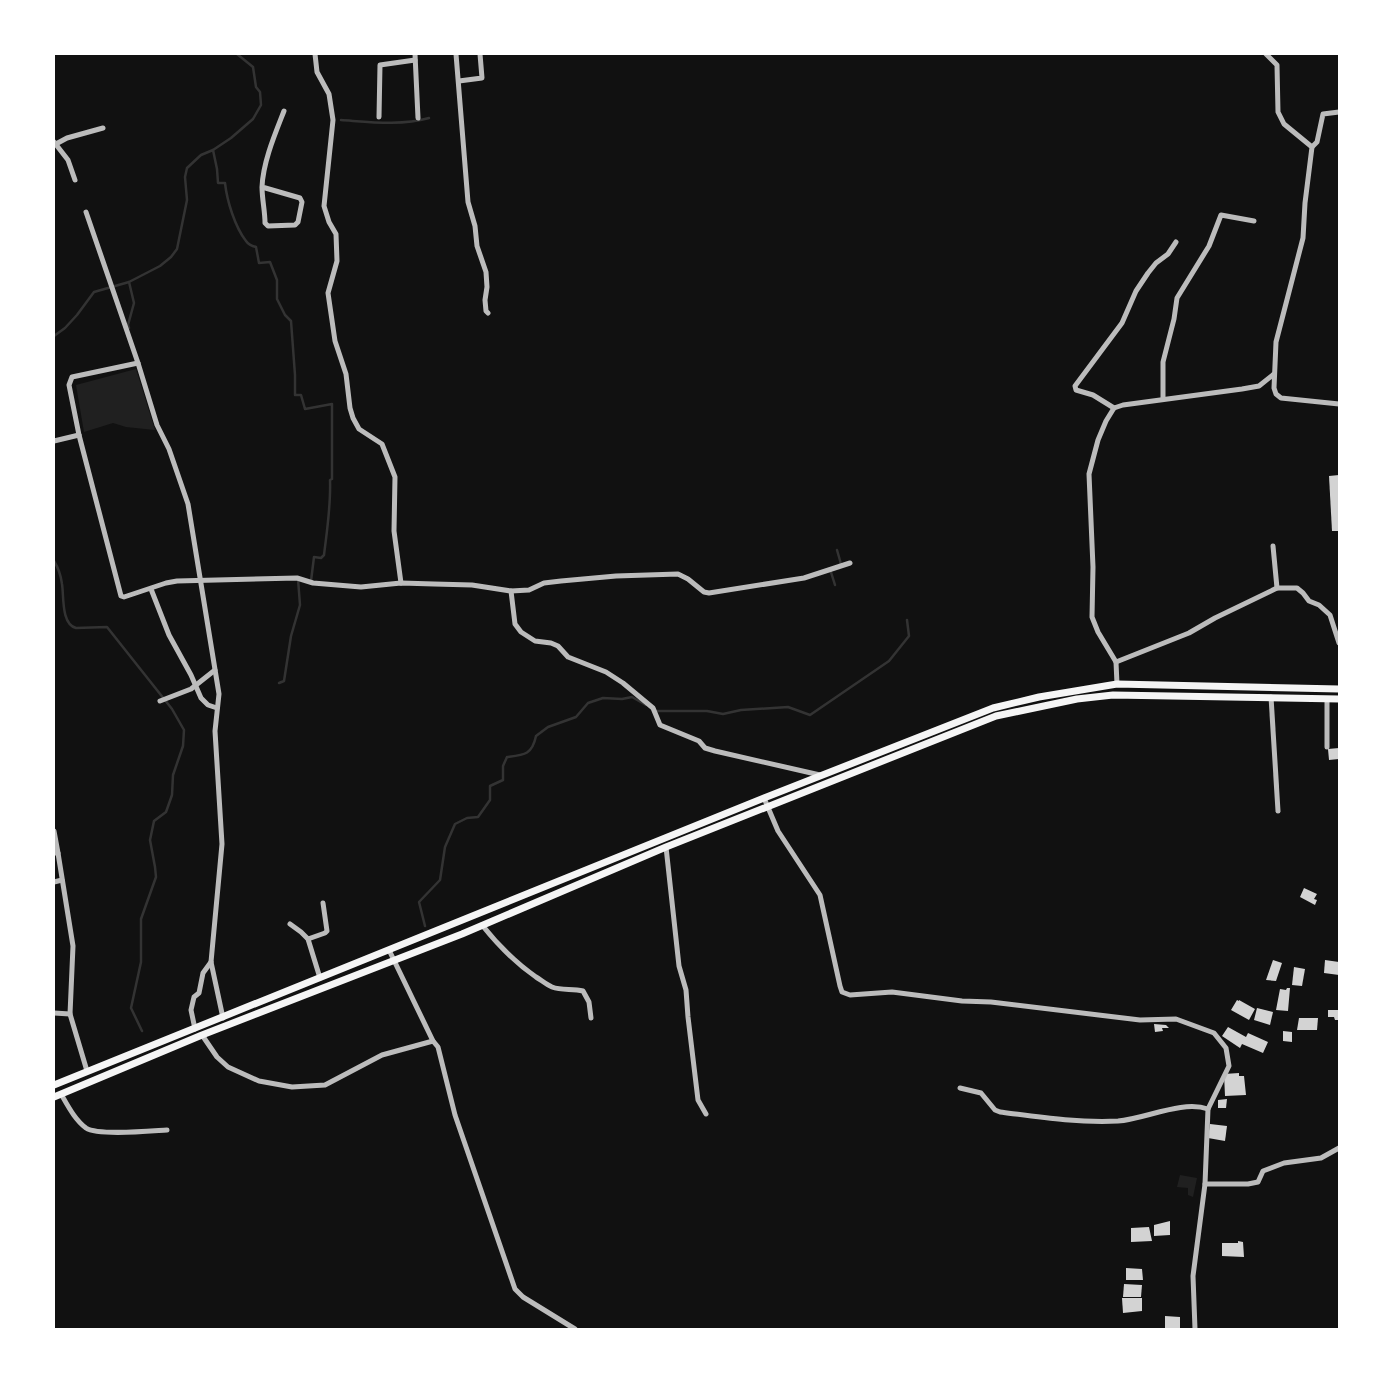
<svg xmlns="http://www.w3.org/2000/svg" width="1393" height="1383" font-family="Poppins,sans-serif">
<rect width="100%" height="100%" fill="#111"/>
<g fill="#202020">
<polygon points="136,369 155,430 126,427 113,423 84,432 76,385"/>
<polygon points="1180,1175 1197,1178 1193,1197 1188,1195 1188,1188 1177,1187"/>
</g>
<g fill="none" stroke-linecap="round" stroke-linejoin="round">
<g stroke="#333" stroke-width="2.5">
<path d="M341,120c29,2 60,6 88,-2"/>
<path d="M213,150l4,19 1,14h7c2,18 10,44 21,58 2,3 6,5 10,6l3,16 11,-1 7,18v19l8,16 6,6 4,54v20h6l4,14 27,-5v75l-2,1c1,26 -3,50 -6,75l-3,3 -7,-1 -3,24"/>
<polyline points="129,328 128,325 134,303 129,282"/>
<polyline points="54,336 65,328 77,315 94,292 129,282 160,266 171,257 177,249 187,200 185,177 187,168 201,155 213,150 231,138 253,119 261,105 260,92 256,87 253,67 237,54"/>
<polyline points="837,550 841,564 839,565"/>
<path d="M54,561c5,8 7,15 8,23 2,12 -1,40 14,44l31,-1 65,82 12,21 -1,16 -10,29 -1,20 -6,17 -12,9 -4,19 5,27 1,10 -15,42v43l-10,46 11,23"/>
<polyline points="830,569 835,585"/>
<polyline points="279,683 284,681 291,636 300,605 298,579"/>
<polyline points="654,711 707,711 723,714 741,710 788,707 810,715 889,661 909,636 907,620"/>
<path d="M425,926l-6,-24 21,-22 5,-33 10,-23 12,-6 11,-1 12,-17v-14l13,-6v-14l4,-9c17,-2 25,-2 29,-21l12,-9 28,-10 12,-14 15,-5 19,1 10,-2 14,8"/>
</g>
</g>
<g fill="#d3d3d3">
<polygon points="1339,475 1339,531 1332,531 1329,476"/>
<polygon points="1339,748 1339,759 1329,760 1328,749"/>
<polygon points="1304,888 1317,894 1314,899 1317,900 1315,905 1300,897"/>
<polygon points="1273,960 1282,963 1276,981 1266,980"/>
<polygon points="1325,960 1339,962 1339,975 1324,973"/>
<polygon points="1294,967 1305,969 1302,986 1292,985"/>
<polygon points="1287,988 1290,988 1288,1011 1276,1010 1280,989 1286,990"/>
<polygon points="1237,1000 1239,1001 1239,1000 1255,1009 1249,1020 1231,1010"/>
<polygon points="1257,1008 1273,1012 1270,1025 1254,1020"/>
<polygon points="1328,1010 1339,1010 1339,1020 1335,1020 1334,1017 1328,1017"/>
<polygon points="1299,1018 1318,1018 1317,1030 1297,1030"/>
<polygon points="1154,1024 1166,1025 1169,1028 1162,1028 1163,1031 1155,1032"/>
<polygon points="1228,1027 1246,1037 1248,1033 1268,1042 1263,1053 1242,1044 1240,1048 1222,1036"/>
<polygon points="1283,1031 1292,1032 1292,1042 1283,1041"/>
<polygon points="1239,1073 1239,1076 1244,1076 1246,1095 1225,1096 1224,1074"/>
<polygon points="1227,1099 1226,1108 1218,1108 1218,1100"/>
<polygon points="1210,1124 1227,1126 1225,1141 1208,1138"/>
<polygon points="1170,1221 1170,1235 1154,1236 1154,1225"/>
<polygon points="1149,1227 1152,1241 1131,1242 1131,1228"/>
<polygon points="1238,1241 1243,1242 1244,1257 1222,1256 1222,1243 1238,1243"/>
<polygon points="1126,1268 1142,1269 1143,1280 1126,1280"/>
<polygon points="1124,1284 1142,1285 1141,1297 1123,1297"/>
<polygon points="1122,1298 1142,1298 1142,1311 1123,1313"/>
<polygon points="1165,1316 1180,1317 1180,1328 1165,1328"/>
</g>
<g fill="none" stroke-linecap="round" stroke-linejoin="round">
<g stroke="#bcbcbc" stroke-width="5">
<polyline points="315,54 317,72 329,94 333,120 324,206 329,222 336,234 337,261 328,293 335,341 346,374 350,408 353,418 359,429 382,444 395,477 394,531 401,583"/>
<polyline points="415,54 418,118"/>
<polyline points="456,54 468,202 475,226 477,246 486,272 487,287 485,300 486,311 488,313"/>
<polyline points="1266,54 1277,65 1278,112 1284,124 1312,147 1305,203 1303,238 1276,342 1274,388 1276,394 1281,398 1339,404"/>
<polyline points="459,81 482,78 480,54"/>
<polyline points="379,117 380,65 415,60"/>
<polyline points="54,142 68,160 75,180"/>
<polyline points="54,145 67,138 103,128"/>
<polyline points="1312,147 1317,142 1323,114 1339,112"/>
<path d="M262,187l38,11 2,4 -4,20 -3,3 -27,1 -3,-3c0,-12 -3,-24 -3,-36 1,-25 13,-53 22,-76"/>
<polyline points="86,212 138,363 157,425 169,449 188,504 219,694 215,731 222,844 211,962 223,1018"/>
<polyline points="138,363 72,377 69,385 79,435 121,596 124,597 166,583 177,581 297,578 313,583 361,587 401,583 434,584 472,585 511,591 529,590 544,583 561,581 616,576 678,574 688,579 704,592 709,593 804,578 850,563"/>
<polyline points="1163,398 1163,362 1174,319 1177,298 1209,246 1221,215 1254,221"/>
<polyline points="1114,408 1093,395 1076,390 1075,386 1122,323 1136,291 1148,273 1156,263 1168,254 1176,242"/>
<polyline points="54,441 79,435"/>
<polyline points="1273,546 1277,588"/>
<polyline points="151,589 169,635 191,675 201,698 208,705 217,708"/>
<polyline points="511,591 515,624 521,632 535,641 551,643 558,646 568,657 606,672 623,683 653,708 660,725 699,741 705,748 715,751 820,775"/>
<polyline points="1116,662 1189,633 1215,618 1277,588 1297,588 1303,593 1309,601 1319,605 1330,615 1339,643"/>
<polyline points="1117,684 1116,662 1098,632 1092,617 1093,567 1089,474 1098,440 1106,421 1114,408 1123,405 1242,389 1259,386 1274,374"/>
<polyline points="1271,697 1278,811"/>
<polyline points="1327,699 1327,747"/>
<polyline points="160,701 191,689 215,670"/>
<polyline points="764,798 778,831 820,895 840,986 842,992 850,995 892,992 962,1001 991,1002 1140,1020 1176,1019 1214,1033 1226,1048 1229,1066 1208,1109 1205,1184 1193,1276 1195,1329"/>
<polyline points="54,831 58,853"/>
<polyline points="666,847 679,966 686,990 688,1017 698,1100 706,1114"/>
<polyline points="54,853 58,853 73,946 70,1014 87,1071"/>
<polyline points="54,882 62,880"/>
<polyline points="290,924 301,932 308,939 320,978"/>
<path d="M482,925c16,20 32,37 54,52 5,3 11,8 16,10 10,4 21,1 31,4l6,11 2,16"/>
<polyline points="308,939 325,933 327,931 323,903"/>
<polyline points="389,950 433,1041"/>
<polyline points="54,1013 70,1014"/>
<polyline points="195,1029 191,1010 194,997 199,993 203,973 211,962"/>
<polyline points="202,1035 217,1057 228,1067 259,1081 292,1087 325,1085 382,1055 433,1041 438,1047 455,1115 515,1289 523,1297 575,1329"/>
<path d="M960,1088l21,5 14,17 5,2c39,5 78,11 118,9 27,-2 64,-21 90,-12"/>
<path d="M61,1094c7,12 14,26 25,34 12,8 64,3 81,2"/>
<polyline points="1205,1184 1248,1184 1258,1182 1263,1171 1284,1163 1321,1158 1339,1148"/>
</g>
<g stroke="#f5f5f5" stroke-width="7">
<polyline points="54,1085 764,798 993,708 1039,697 1117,684 1339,689"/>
<polyline points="54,1097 202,1035 462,934 666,847 996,716 1077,699 1113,695 1339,699"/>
</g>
</g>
<rect width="1393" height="1383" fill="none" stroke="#ffffff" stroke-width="110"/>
</svg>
